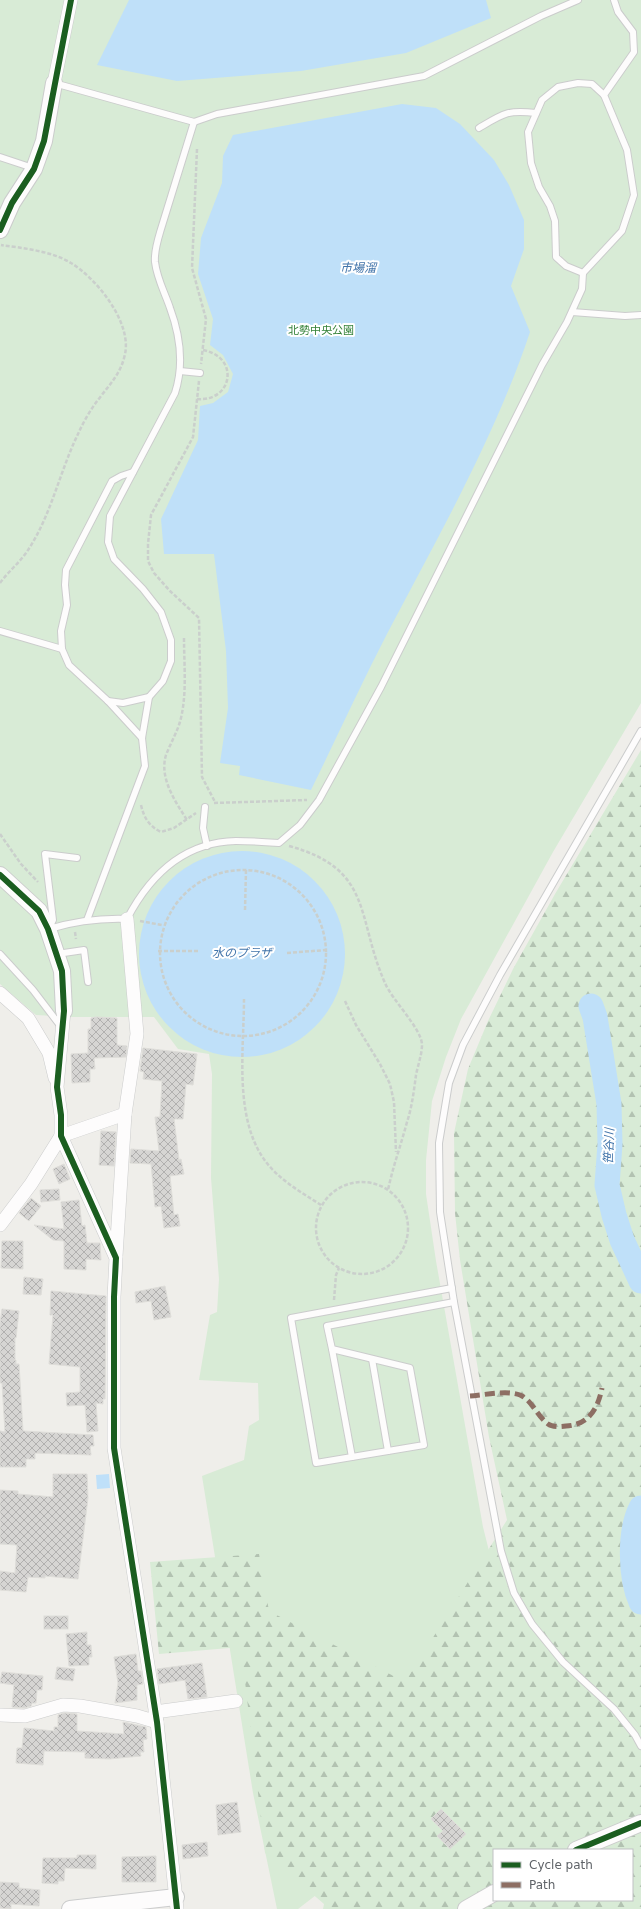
<svg xmlns="http://www.w3.org/2000/svg" width="641" height="1909" font-family="'DejaVu Sans','Noto Sans JP',sans-serif">
<defs>
<pattern id="forest-firs" width="22" height="20" patternUnits="userSpaceOnUse"><rect width="22" height="20" fill="#d8ebd6"/><path d="M5 1l3.5 6h-7zM16 11l3.5 6h-7z" fill="#b2c2b1"/></pattern>
<pattern id="building-cross-hatch" width="8" height="8" patternUnits="userSpaceOnUse"><rect width="8" height="8" fill="#d6d5d3"/><path d="M0 0l8 8M0 8l8-8" fill="none" stroke="#b1b0af"/></pattern>
</defs>
<rect width="100%" height="100%" fill="#efeeea"/>
<polygon fill="#d8ebd6" points="0,0 641,0 641,703 553,852 461,1019 446,1057 432,1101 426,1160 426,1194 436,1261 483,1527 493,1567 494,1850 329,1885 298,1909 277,1909 253,1793 202,1476 244,1460 249,1426 259,1420 258,1383 199,1380 210,1315 217,1312 219,1279 211,1178 212,1074 209,1054 178,1049 154,1017 72,1017 36,1015 0,984"/>
<path fill="url(#forest-firs)" fill-rule="evenodd" d="M641,750v1159h-318l1,-5 -59,-51 -24,-206 -82,7 -9,-92 109,-8 10,57 136,71 102,-162 -18,-83 -29,-177 -5,-47 -1,-80 14,-64 20,-48 25,-52 42,-75zM494,1850h138v50h-138z"/>
<g fill="#bfe0f9">
<polygon points="129,0 486,0 491,18 406,53 301,71 177,81 97,65"/>
<path d="M402,104l34,4 24,16 34,36 15,25 15,35v29l-13,37 19,46c-35,105 -91,203 -142,300 -27,52 -51,105 -77,158l-72,-15 1,-9 -20,-3 8,-55 -2,-57 -12,-97h-50l-3,-35 37,-79 2,-34 13,-3 15,-11 5,-18 -10,-19 -13,-10 3,-26 -15,-45 3,-36 21,-55 1,-27 10,-21z"/>
<circle cx="242" cy="954" r="103"/>
<polygon points="109,1474 110,1488 97,1489 96,1475"/>
</g>
<g fill="none" stroke-linecap="round" stroke-linejoin="round">
<g stroke="#bfe0f9" stroke-width="25">
<polyline points="591,1006 595,1017 609,1104 610,1144 607,1185 614,1215 622,1240 641,1281"/>
<path d="M641,1508c-12,23 -11,70 0,94"/>
</g>
</g>
<g fill="url(#building-cross-hatch)" stroke="#deddd9">
<polygon points="96,1017 117,1018 117,1045 127,1046 126,1057 94,1058 95,1069 90,1069 90,1082 72,1083 71,1054 88,1053 88,1029 91,1029 91,1018"/>
<polygon points="143,1048 197,1054 193,1085 186,1084 183,1119 174,1119 179,1160 181,1159 184,1174 170,1176 174,1215 178,1214 180,1226 164,1228 161,1206 155,1207 151,1164 130,1163 131,1149 159,1151 155,1117 160,1117 162,1081 143,1079 144,1072 140,1071"/>
<polygon points="101,1131 116,1132 114,1166 99,1165"/>
<polygon points="64,1164 70,1179 59,1184 53,1169"/>
<polygon points="59,1189 60,1200 41,1202 40,1190"/>
<polygon points="31,1198 41,1206 29,1221 19,1213"/>
<polygon points="79,1200 82,1226 85,1225 87,1243 100,1243 101,1260 86,1259 86,1270 64,1269 64,1241 53,1240 34,1225 64,1229 61,1202"/>
<polygon points="2,1241 23,1241 23,1269 1,1268"/>
<polygon points="24,1277 43,1279 41,1295 23,1294"/>
<polygon points="165,1286 171,1317 154,1320 151,1301 136,1303 135,1292"/>
<polygon points="51,1291 106,1296 105,1399 103,1399 103,1404 96,1403 98,1431 87,1432 85,1405 67,1406 66,1393 80,1392 80,1367 49,1364 53,1315 50,1315"/>
<polygon points="2,1309 19,1311 16,1338 15,1337 15,1360 16,1360 16,1364 19,1364 23,1431 93,1435 94,1446 90,1446 91,1455 35,1453 35,1459 26,1459 26,1467 0,1467 0,1431 5,1432 2,1383 0,1383 0,1323"/>
<polygon points="53,1474 87,1474 88,1498 78,1579 45,1576 45,1578 28,1577 26,1592 0,1590 0,1571 15,1573 17,1545 0,1544 0,1490 18,1491 18,1494 53,1497"/>
<rect x="44" y="1616" width="24" height="13"/>
<polygon points="87,1632 87,1645 91,1645 92,1657 89,1657 89,1665 69,1666 66,1634"/>
<polygon points="136,1654 138,1671 141,1671 143,1684 137,1685 137,1700 115,1703 118,1683 114,1657"/>
<polygon points="202,1663 207,1697 188,1699 185,1680 159,1684 157,1669"/>
<polygon points="57,1667 75,1669 73,1681 55,1679"/>
<polygon points="2,1672 43,1676 42,1690 37,1690 36,1703 32,1703 31,1706 24,1708 12,1707 14,1685 0,1683"/>
<polygon points="64,1713 77,1714 77,1731 124,1734 123,1722 146,1727 147,1739 143,1740 144,1752 140,1752 141,1756 109,1759 85,1758 85,1752 44,1751 43,1765 16,1763 17,1748 22,1748 24,1728 54,1731 54,1727 58,1727 58,1715"/>
<polygon points="237,1802 241,1832 218,1835 216,1805"/>
<polygon points="441,1809 466,1834 450,1849 437,1836 443,1831 431,1819"/>
<polygon points="207,1842 208,1856 183,1859 182,1845"/>
<polygon points="77,1855 96,1855 96,1869 65,1868 64,1881 58,1881 58,1884 42,1883 43,1858 77,1858"/>
<polygon points="156,1856 156,1882 122,1882 122,1857"/>
<polygon points="0,1882 19,1883 19,1888 40,1890 39,1906 11,1904 11,1909 0,1908"/>
</g>
<g fill="none" stroke-linecap="round" stroke-linejoin="round">
<g stroke="#cbcccc" stroke-width="8">
<g id="service">
<polyline points="54,83 194,122 217,114 424,76 541,16 578,0"/>
<path d="M479,128c25,-15 28,-18 57,-15"/>
<polyline points="0,157 33,168"/>
<polyline points="583,273 566,266 556,257 555,221 550,206 539,187 531,163 528,132 542,100 558,87 578,83 592,84 604,95"/>
<polyline points="572,312 625,316 641,315"/>
<polyline points="180,371 200,373"/>
<polyline points="133,472 121,476 112,481 66,570 65,585 67,605 61,631 62,649 69,665 108,701 142,738"/>
<polyline points="0,631 62,649"/>
<polyline points="108,701 123,703 149,697"/>
<polyline points="641,731 500,975 463,1045 449,1083 439,1143 440,1212 454,1302 501,1551 514,1593 532,1624 563,1662 614,1709 635,1735 641,1746"/>
<polyline points="205,807 203,828 207,846"/>
<path d="M87,920l58,-154 -3,-28 7,-41 14,-16 8,-20v-21l-10,-28 -18,-23 -29,-30 -6,-17 2,-26 65,-123c9,-28 5,-58 -5,-85 -5,-15 -13,-29 -15,-46 -1,-11 3,-23 6,-33l33,-107"/>
<polyline points="49,928 53,920 45,854 77,858"/>
<path d="M49,929c27,-8 51,-11 78,-10 23,-44 57,-77 109,-78 15,0 29,1 43,2l21,-18 19,-25 62,-113 161,-322 25,-43 15,-33 1,-16 39,-42 12,-36 -7,-45 -23,-55 30,-43 -1,-20 -15,-20 -4,-12"/>
<polyline points="0,954 33,990 62,1028"/>
<polyline points="57,954 84,950 88,982"/>
<polyline points="452,1288 291,1318 316,1463 424,1445 410,1368 332,1349 327,1326 454,1302"/>
<polyline points="332,1349 352,1457"/>
<polyline points="372,1359 388,1451"/>
</g>
</g>
<g stroke="#cbcccc" stroke-width="14">
<g id="minor">
<polyline points="54,83 71,0"/>
<polyline points="0,993 28,1018 49,1053 55,1078"/>
<polyline points="64,1011 57,1087 61,1115 61,1136 116,1258 114,1297 114,1448 157,1722 177,1909"/>
<polyline points="0,1225 31,1184 61,1136 125,1114"/>
<polyline points="116,1256 125,1114 137,1034 127,919"/>
<polyline points="155,1712 236,1701"/>
<polyline points="0,1715 25,1716 63,1705 80,1706 137,1716 157,1722"/>
</g>
</g>
<g stroke="#cbcccc" stroke-width="18">
<g id="tertiary">
<polyline points="0,230 12,203 34,169 44,141 54,83"/>
<polyline points="0,875 39,911 48,929 62,971 64,1011"/>
<polyline points="576,1850 641,1823"/>
<polyline points="70,1909 176,1897"/>
<polyline points="466,1909 494,1893"/>
</g>
</g>
<g stroke="#cacfcc" stroke-width="2.5" stroke-dasharray="4 2" stroke-linecap="butt">
<polyline points="197,149 192,268 206,319 201,364"/>
<polyline points="199,381 193,437 151,515 148,544 148,561 154,573 170,591 199,618 202,777 215,802"/>
<path d="M197,399c36,3 43,-42 6,-49"/>
<path d="M0,583c8,-11 18,-19 26,-30 25,-36 33,-80 52,-119 5,-11 12,-24 20,-34 11,-15 23,-26 27,-46 7,-32 -29,-76 -54,-91 -19,-12 -49,-15 -70,-18"/>
<path d="M184,638c0,26 3,54 -3,80 -3,13 -10,24 -15,37 -7,23 9,46 21,65"/>
<polyline points="214,803 307,800"/>
<path d="M141,805c3,13 8,21 20,27l13,-4 22,-15"/>
<polyline points="0,834 21,864 38,882"/>
<path d="M289,846c85,23 67,72 96,137 7,17 37,46 37,62 0,9 -4,20 -6,30 -2,15 -4,32 -9,47 -6,23 -14,44 -19,68"/>
<circle cx="243" cy="953" r="83"/>
<polyline points="245,910 246,870"/>
<polyline points="140,921 162,925"/>
<polyline points="75,932 76,939"/>
<polyline points="158,951 198,951"/>
<polyline points="287,953 326,950"/>
<path d="M244,999c0,53 -12,128 28,170 14,15 32,25 49,36"/>
<polyline points="345,1001 356,1025 380,1064 390,1084 394,1102 396,1152"/>
<circle cx="362" cy="1228" r="46"/>
<polyline points="334,1300 336,1275 339,1268"/>
</g>
<use href="#service" stroke="#fdfcfc" stroke-width="6"/>
<use href="#minor" stroke="#fdfcfc" stroke-width="13"/>
<use href="#tertiary" stroke="#fdfcfc" stroke-width="16"/>
<path stroke="#8d6e63" stroke-width="5" stroke-dasharray="10 5" stroke-linecap="butt" d="M470,1396c14,-1 37,-6 50,-1 12,5 17,21 28,29 4,3 12,3 18,2 23,-1 32,-18 36,-38"/>
<g stroke="#fff" stroke-width="8">
<g id="cycleway">
<polyline points="0,230 12,203 34,169 44,141 71,0"/>
<polyline points="0,875 39,911 48,929 62,971 64,1011 57,1087 61,1115 61,1136 116,1258 114,1297 114,1448 157,1722 177,1909"/>
<polyline points="576,1850 641,1823"/>
</g>
</g>
<use href="#cycleway" stroke="#1b5e20" stroke-width="6"/>
</g>
<g text-anchor="middle" stroke-width="4" stroke-linejoin="round" paint-order="stroke">
<g font-size="11" fill="#348238" stroke="#fff">
<text x="321" y="334">北勢中央公園</text>
</g>
<g font-size="12" font-style="italic" fill="#4174aa" stroke="#fff">
<text x="358" y="272">市場溜</text>
<text x="242" y="957">水のプラザ</text>
<text transform="translate(609 1146) rotate(-88)" y="4">笹谷川</text>
</g>
</g>
<rect x="493" y="1849" width="140" height="52" fill="#ffffff" stroke="#bfc1c3"/>
<rect x="501" y="1862" width="20" height="6" fill="#1b5e20" stroke="#bfc1c3"/>
<text x="529" y="1869" font-size="12" fill="#5f6368">Cycle path</text>
<rect x="501" y="1882" width="20" height="6" fill="#8d6e63" stroke="#bfc1c3"/>
<text x="529" y="1889" font-size="12" fill="#5f6368">Path</text>
</svg>
